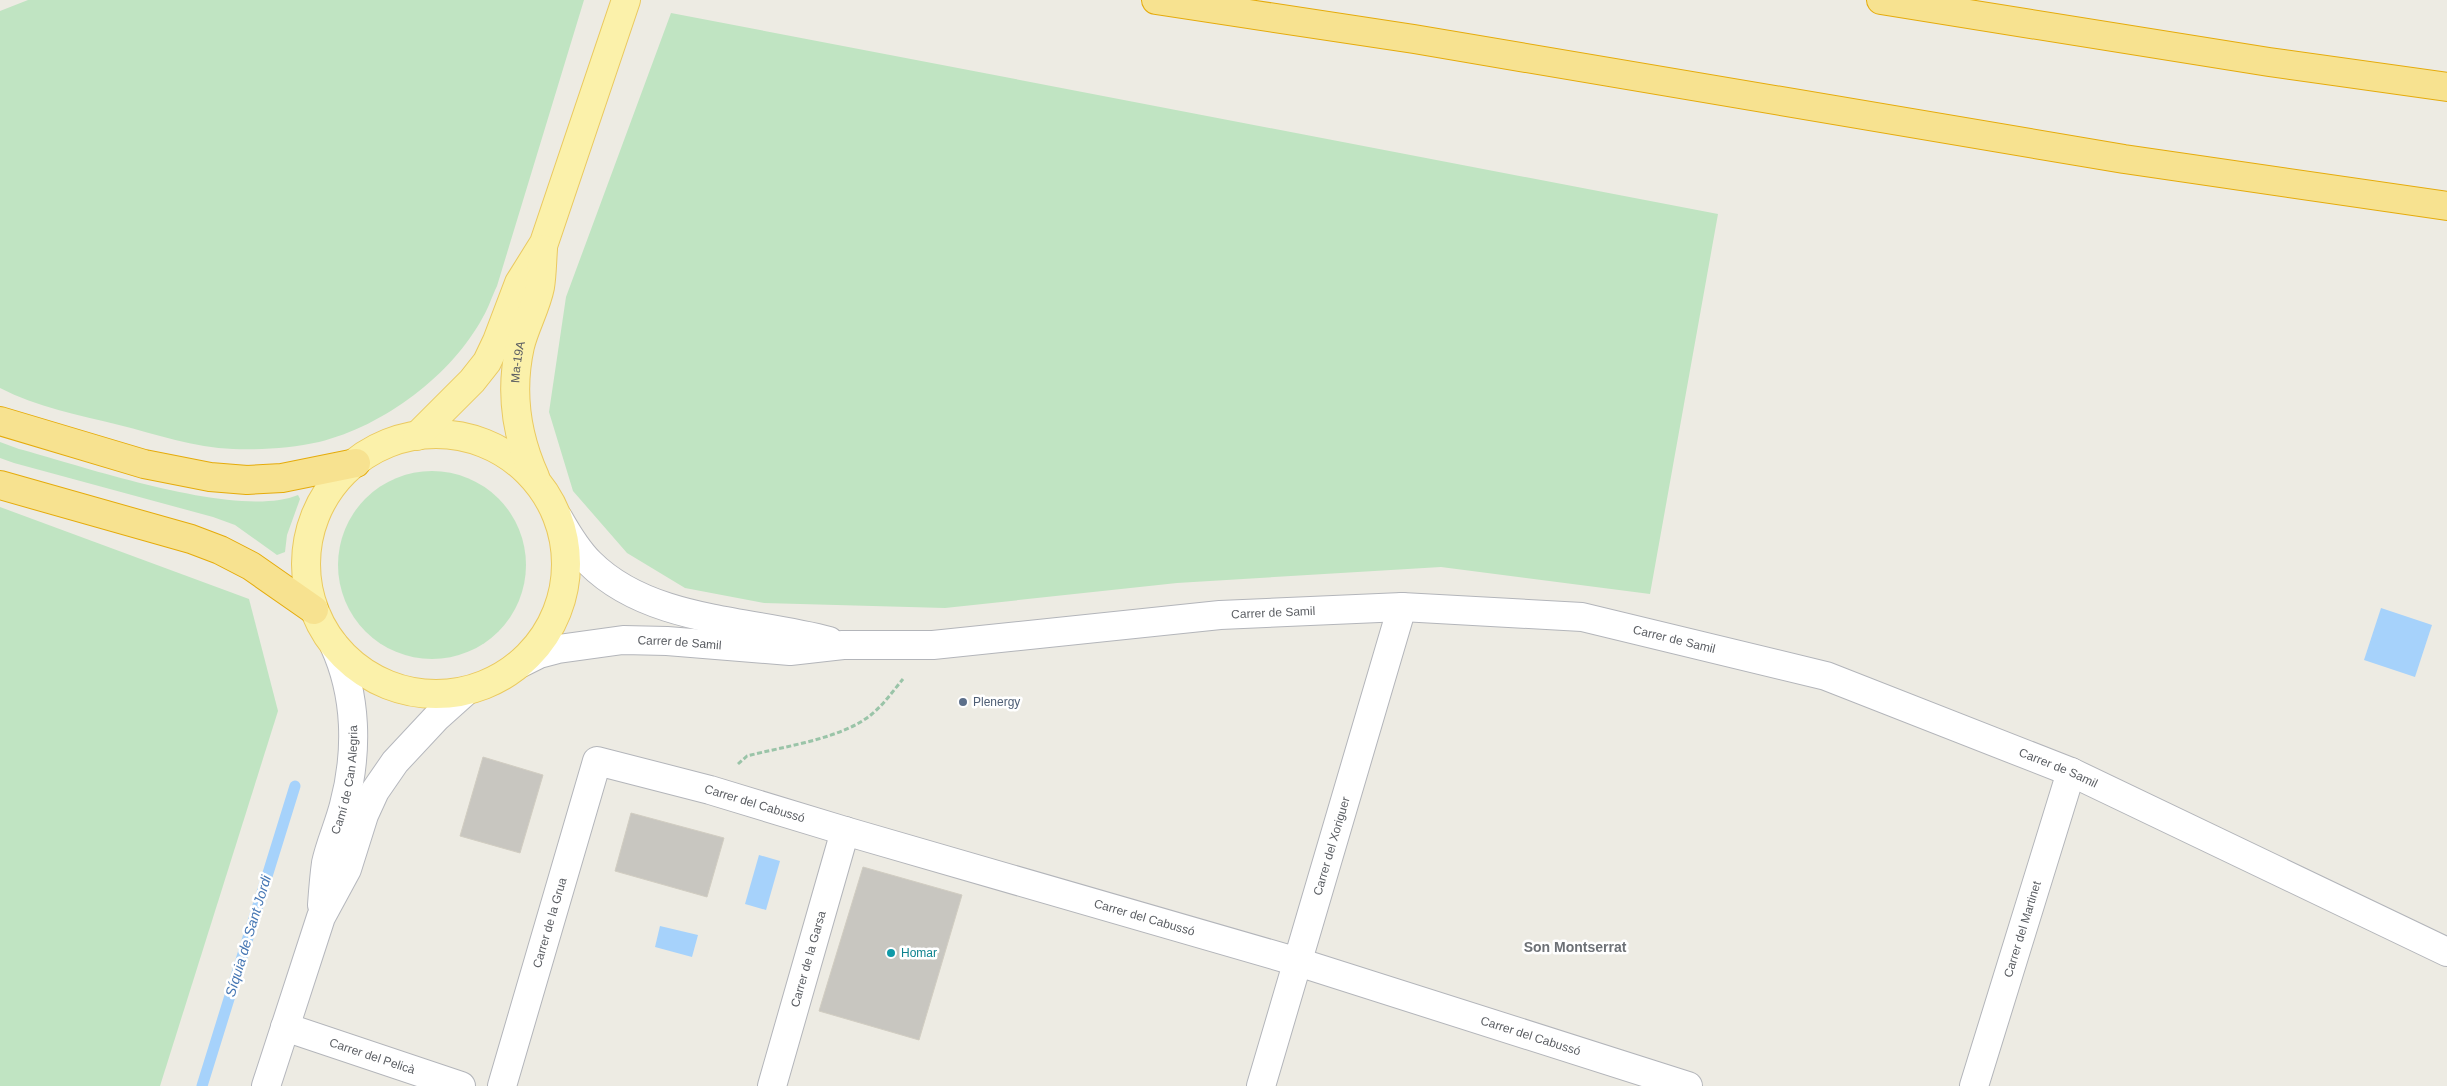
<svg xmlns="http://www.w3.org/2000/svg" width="2447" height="1086" font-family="Arial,sans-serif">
<rect width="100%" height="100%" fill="#edebe3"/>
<g fill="#c0e4c2">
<path d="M28,0h556l-87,286c-5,10 -8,21 -14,31 -31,58 -99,109 -164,125 -27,6 -58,8 -86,7 -39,-1 -77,-15 -114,-24 -40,-10 -82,-18 -119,-37v-377z"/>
<polygon points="671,13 1718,214 1650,594 1441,567 1177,583 945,608 764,603 685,588 627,553 573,491 549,412 566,297"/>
<path d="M0,442l19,7c64,17 219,71 279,46l2,4 -13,36 -2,17 -8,3 -42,-30 -22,-8 -199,-54 -14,-5z"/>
<circle cx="432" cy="565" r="94"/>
<polygon points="0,507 249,599 278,711 160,1086 0,1086"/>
</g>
<g fill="#a6d2fb">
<polygon points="2381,608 2432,625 2415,677 2364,660"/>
<polygon points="759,855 780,861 766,910 745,904"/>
<polygon points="660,926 698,935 692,957 655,947"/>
</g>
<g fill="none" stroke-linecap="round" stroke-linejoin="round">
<polyline stroke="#a6d2fb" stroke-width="11" points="202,1086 295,786"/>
</g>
<g fill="#c8c6c0" stroke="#d1cdc2">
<polygon points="483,757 543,775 520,853 460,836"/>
<polygon points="631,813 724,838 707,897 615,871"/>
<polygon points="863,867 962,895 919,1040 819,1011"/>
</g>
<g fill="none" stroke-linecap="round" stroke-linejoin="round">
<g stroke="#b3b5ba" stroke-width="30">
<g id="street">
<path d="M559,519c9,16 18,31 31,44 60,60 162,57 239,78"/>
<path id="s1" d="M521,663l18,-9 19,-5 65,-9 44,1 123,10 53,-6h90l287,-30 182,-8 180,10 244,59 245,96 376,180"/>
<path id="s2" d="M285,1027l176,59"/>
<path id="s3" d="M502,1086l95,-325 113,29 135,41 453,131 390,124"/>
<path id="s4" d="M772,1086l73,-255"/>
<path id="s5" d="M1261,1086l141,-479"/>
<path id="s6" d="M1974,1086l97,-314"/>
</g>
</g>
<g stroke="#b5b7bd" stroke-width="30">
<g id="secondary">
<path id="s7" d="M322,905c1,-14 2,-28 4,-42 4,-19 13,-38 18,-58 14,-53 13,-110 -10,-160"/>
<polyline points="266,1086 321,917 347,869 364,815 375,791 395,762 437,717 466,691"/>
</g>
</g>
<g stroke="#eac95f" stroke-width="30">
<g id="primary">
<circle cx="436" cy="564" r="130"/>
<polyline points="417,436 472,381 487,362 497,341 519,283 544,243 626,0"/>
<path id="s8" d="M535,477c-19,-42 -25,-86 -15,-131 5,-20 16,-39 20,-59 2,-12 2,-25 3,-38"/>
</g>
</g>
<g stroke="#e5ab0b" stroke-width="30">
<g id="highway">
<polyline points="1156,0 1414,39 2124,159 2447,206"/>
<polyline points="1881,0 2269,62 2447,87"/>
<polyline points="0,421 144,464 210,477 247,480 282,478 356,463"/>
<polyline points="0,485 191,539 220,550 251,566 314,610"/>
</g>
</g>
<path stroke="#9ac4a8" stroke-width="3" stroke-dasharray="5 2.5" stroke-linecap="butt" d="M738,764l9,-8c38,-10 95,-17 125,-42 12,-10 21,-23 31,-35"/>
<use href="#street" stroke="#fff" stroke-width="28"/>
<use href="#secondary" stroke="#fff" stroke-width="28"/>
<use href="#primary" stroke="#fbf1aa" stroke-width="28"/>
<use href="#highway" stroke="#f7e290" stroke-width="28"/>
</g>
<circle fill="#5c6f8a" stroke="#fff" stroke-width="2" cx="963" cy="702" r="5"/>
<circle fill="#0f9aa8" stroke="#fff" stroke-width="2" cx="891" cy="953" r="5"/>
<g text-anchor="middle" stroke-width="5" stroke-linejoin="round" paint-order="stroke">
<g font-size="12" fill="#5b5e63" stroke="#fff">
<text dy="4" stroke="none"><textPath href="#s8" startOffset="118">Ma-19A</textPath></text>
<text dy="4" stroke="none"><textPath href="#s1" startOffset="758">Carrer de Samil</textPath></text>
<text dy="4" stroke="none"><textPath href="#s1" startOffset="1162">Carrer de Samil</textPath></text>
<text dy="4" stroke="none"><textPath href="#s1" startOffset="162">Carrer de Samil</textPath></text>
<text dy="4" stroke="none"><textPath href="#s1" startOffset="1568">Carrer de Samil</textPath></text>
<text dy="4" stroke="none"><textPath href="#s7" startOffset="128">Camí de Can Alegria</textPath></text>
<text dy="4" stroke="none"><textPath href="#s3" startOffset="502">Carrer del Cabussó</textPath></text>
<text dy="4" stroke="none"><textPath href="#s5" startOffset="250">Carrer del Xoriguer</textPath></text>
<text dy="4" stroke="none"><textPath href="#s3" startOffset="908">Carrer del Cabussó</textPath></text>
<text dy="4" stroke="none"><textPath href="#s3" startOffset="170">Carrer de la Grua</textPath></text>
<text dy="4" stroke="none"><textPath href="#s6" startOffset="164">Carrer del Martinet</textPath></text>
<text dy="4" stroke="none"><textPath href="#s4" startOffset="132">Carrer de la Garsa</textPath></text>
<text dy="4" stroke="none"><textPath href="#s3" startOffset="1312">Carrer del Cabussó</textPath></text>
<text dy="4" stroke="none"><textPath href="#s2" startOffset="92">Carrer del Pelicà</textPath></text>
</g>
<g font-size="12" fill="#4e5e75" stroke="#fff" text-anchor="start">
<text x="973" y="706">Plenergy</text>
</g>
<g font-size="12" fill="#0d838f" stroke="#fff" text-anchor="start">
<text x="901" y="957">Homar</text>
</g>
<g font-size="14" font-style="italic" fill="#4677b4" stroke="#fff">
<text transform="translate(248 936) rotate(-73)" y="5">Síquia de Sant Jordi</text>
</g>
<g font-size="14" font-weight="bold" fill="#6c7075" stroke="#fff">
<text x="1575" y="952">Son Montserrat</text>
</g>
</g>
</svg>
